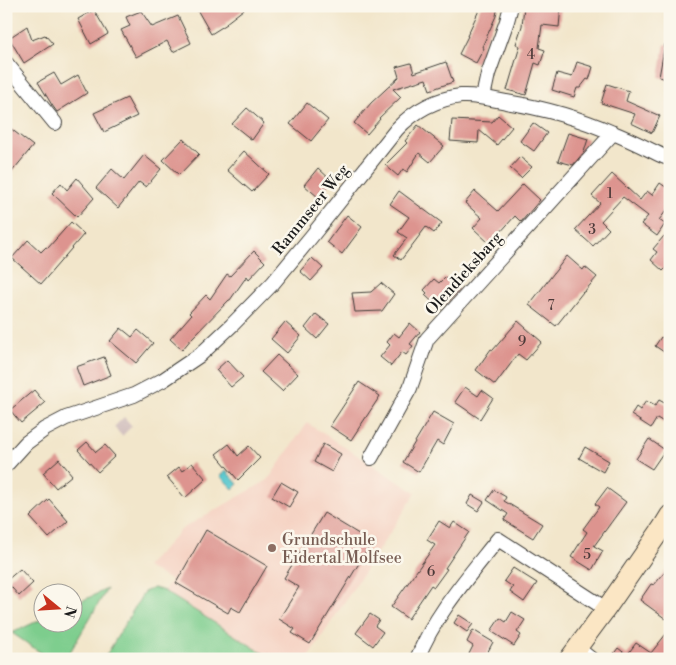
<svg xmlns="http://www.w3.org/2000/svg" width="676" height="665" font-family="'Libre Bodoni',serif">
<rect width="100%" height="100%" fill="#fbf7ec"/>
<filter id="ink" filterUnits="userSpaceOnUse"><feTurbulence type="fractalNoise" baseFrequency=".02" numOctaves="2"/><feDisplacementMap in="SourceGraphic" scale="10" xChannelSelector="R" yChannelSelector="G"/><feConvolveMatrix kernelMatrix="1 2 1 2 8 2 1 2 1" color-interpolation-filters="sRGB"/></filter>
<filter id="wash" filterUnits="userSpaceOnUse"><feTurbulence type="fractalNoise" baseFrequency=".0096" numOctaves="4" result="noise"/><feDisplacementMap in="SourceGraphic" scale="20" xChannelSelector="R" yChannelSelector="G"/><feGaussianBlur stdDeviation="1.12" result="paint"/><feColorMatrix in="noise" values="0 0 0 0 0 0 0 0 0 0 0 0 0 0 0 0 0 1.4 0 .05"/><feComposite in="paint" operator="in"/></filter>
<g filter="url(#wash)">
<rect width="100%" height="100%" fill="#f2e6cb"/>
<polygon fill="#f5d2c2" points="307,423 416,493 307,659 272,659 164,591 171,580 146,567 182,529 268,480"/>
<polygon fill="#d1bfbd" points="124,417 132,426 122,436 114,427"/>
<g fill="#7dcd8d" stroke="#4c7454">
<polygon points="154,588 164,591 272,659 104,659 144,592"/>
<polygon points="107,589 66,659 50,659 12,633 42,619 42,622 72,622 73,605"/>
</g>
<polygon fill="#5ac8ce" stroke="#3b7275" points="226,471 238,484 233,489 220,476"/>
<g id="blocks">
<g fill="#dd948f">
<polygon points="195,6 248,6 226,23 227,24 211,34"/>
<polygon points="481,6 498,6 496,16 482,47 484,48 476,63 459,54 468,36 467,36"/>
<polygon points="524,6 561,6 559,27 542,25 539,48 545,50 540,65 535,63 526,95 507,90 520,46 516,44 522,26"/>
<polygon points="94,10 108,34 91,44 78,19"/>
<polygon points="141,11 152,27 178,16 191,43 173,52 167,41 136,57 121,30 130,26 126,17"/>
<polygon points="27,26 32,40 45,35 53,44 24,63 9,38"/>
<polygon points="665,44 670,45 670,80 659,77"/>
<polygon points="446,62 453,82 430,90 426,79 393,89 401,97 379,118 380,119 367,134 354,123 371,103 399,77 396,67 411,63 414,73"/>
<polygon points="577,62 593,67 589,80 587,79 580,88 577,88 574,97 552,90 557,73 572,77"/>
<polygon points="54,73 61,85 78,75 87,93 57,112 52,105 38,82"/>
<polygon points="607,84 629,91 626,101 660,116 652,133 631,123 635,114 601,103"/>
<polygon points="127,98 137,116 104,132 94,113"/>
<polygon points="307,103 328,120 311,141 290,124"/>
<polygon points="247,108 264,123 252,140 232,124"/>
<polygon points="498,115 512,127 497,145 479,130 478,143 450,141 452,120 492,122"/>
<polygon points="533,123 547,133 534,151 520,141"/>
<polygon points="6,125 33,146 6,179"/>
<polygon points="418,125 444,146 430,162 419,153 407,172 403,169 398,176 385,165 407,143 405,141"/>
<polygon points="568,133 588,139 584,152 573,165 558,161"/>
<polygon points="183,139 199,154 179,175 163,160"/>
<polygon points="244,151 269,174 252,192 227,170"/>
<polygon points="144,155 161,169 146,187 139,182 118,208 96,188 112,169 124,180"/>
<polygon points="520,157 532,167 521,178 510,168"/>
<polygon points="318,168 332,181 318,197 304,185"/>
<polygon points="612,174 640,200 647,191 652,195 660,183 670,190 670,206 659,220 665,224 657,236 641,224 648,216 623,197 601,221 609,229 593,246 575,230 600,203 592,196"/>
<polygon points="77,178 94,198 77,217 52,193 61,183 67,190"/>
<polygon points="523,184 540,200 521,222 515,216 490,244 473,228 482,218 465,203 475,191 498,211"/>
<polygon points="399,191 442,223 434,233 426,227 401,260 394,255 407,238 398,232 409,217 390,204"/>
<polygon points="347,215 362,227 342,254 327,242"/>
<polygon points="71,222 84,234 41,284 12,258 28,240 41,252 46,247 48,248"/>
<polygon points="664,236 670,241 670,264 663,271 651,260 657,252 653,249"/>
<polygon points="254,251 265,262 249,279 247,276 230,300 229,300 192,338 182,350 170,339 191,315 189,313 206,295 210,299 227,274 230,276"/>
<polygon points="567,256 583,270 585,267 597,277 584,292 583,292 556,326 529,305"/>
<polygon points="312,258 323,268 311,281 300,271"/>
<polygon points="445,277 459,290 441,310 425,295 427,293 424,290 434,279 439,283"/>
<polygon points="381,283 394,294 382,311 355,312 352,293 371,292"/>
<polygon points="316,314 329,324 317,339 305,328"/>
<polygon points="518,321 542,342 526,360 518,354 495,385 476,370 491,349 493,350"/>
<polygon points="285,322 301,336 287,353 271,339"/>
<polygon points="410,323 420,332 410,344 413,346 406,355 402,352 391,366 380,357 390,345 387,342 394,333 399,337"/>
<polygon points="121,328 132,337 138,330 153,343 136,363 110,341"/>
<polygon points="661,337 670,342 670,356 655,346"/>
<polygon points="277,355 298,374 282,391 261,372"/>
<polygon points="104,357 111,375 83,386 76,367"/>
<polygon points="227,360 243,377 231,387 216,370"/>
<polygon points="359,382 380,396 351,440 330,426"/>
<polygon points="465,387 478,396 482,390 493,398 480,419 455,402"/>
<polygon points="34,390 45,403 21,423 10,410"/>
<polygon points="659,400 670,406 670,426 657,418 651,428 631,415 636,407 640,410 646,401 655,406"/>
<polygon points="433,412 454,424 443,445 437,441 419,472 403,462"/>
<polygon points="649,439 665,450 652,469 636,459"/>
<polygon points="87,442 96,452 105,445 115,456 98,472 78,450"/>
<polygon points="229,444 238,456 249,446 260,458 238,480 216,454"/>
<polygon points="323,444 341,454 332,472 314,462"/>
<polygon points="585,447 609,461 603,472 579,458"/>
<polygon points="59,459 72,475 56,488 43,473"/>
<polygon points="192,463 206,479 185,498 167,477 179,467 182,471"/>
<polygon points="281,482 298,492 289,507 272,497"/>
<polygon points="607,488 626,502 594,546 603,551 592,570 571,557 587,532 583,529 599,507 595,504"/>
<polygon points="494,490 506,497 504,501 542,524 533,538 504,520 508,514 487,500"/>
<polygon points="472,495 484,502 478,511 467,504"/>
<polygon points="49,499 68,521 49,538 30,517"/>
<polygon points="324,513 372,542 310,644 292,633 295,629 279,619 299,587 284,578"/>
<polygon points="439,521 450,528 454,522 469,532 445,568 447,569 434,587 431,585 408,619 391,607 435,545 427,540"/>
<polygon points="206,530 267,566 240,612 231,607 228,613 176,583"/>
<polygon points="670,566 670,614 666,619 640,600 651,584 654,585"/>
<polygon points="513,568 537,583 524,602 510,592 513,587 504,581"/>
<polygon points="20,569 33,583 19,596 6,581"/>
<polygon points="512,612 525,620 517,632 521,635 514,646 491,631 500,618 506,622"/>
<polygon points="370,614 379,620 375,626 383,632 373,646 356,633"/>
<polygon points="459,615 473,624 467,632 454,623"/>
<polygon points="670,629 670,659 610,659 618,648 627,655 636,643 651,653"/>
<polygon points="473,630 493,642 484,659 477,659 469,654 473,646 467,642"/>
</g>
</g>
</g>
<g filter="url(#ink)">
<use href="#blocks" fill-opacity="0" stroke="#3c3a36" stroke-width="1"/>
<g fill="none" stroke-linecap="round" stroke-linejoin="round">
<g stroke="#3c3a36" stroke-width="16">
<g id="street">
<polyline points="6,63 55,123"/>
<polyline points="483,97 488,74 507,21 511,6"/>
<polyline points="371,458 410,388 427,339 613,133"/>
<path d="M6,465l20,-22 19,-14 21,-11 68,-23 29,-15 37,-25 32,-30 41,-42 38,-46 86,-108c17,-18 39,-30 64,-33 15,-1 31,3 45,6 37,6 73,16 107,31 18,7 35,16 52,24l5,1"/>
<polyline points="577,648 591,659"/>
<path d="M417,659c18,-45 51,-82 81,-120l108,70"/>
</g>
</g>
<g stroke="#3c3a36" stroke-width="21">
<polyline id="secondary" points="569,659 606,609 662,528 670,515"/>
</g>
<use href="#street" stroke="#fff" stroke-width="14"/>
<use href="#secondary" stroke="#fbe6c4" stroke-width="19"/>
</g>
</g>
<circle fill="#8d6e63" stroke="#fbf7ec" stroke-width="2" cx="272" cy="548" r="5"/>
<g text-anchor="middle" stroke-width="5" stroke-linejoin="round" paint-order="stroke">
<g font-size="14" fill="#4c3a39">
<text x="531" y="59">4</text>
<text x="610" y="198">1</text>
<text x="592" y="234">3</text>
<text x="551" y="310">7</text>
<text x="522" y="346">9</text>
<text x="587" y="559">5</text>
<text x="431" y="576">6</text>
</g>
<g font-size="16" fill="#1c1c1c" stroke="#fbf7ec">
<text transform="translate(310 209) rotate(-51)" y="6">Rammseer Weg</text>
<text transform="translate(463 273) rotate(-48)" y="6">Olendieksbarg</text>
</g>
<g font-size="16" fill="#785e54" stroke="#fbf7ec" text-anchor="start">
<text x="282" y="545">Grundschule<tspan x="282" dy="18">Eidertal Molfsee</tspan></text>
</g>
</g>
<rect width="676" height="665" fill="none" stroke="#fbf7ec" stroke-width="25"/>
<g transform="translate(58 608) rotate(108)"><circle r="24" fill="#fbf7ec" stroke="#a29f99"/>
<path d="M0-4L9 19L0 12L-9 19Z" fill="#c8321e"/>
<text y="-8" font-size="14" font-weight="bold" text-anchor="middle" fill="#1c1c1c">N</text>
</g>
</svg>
